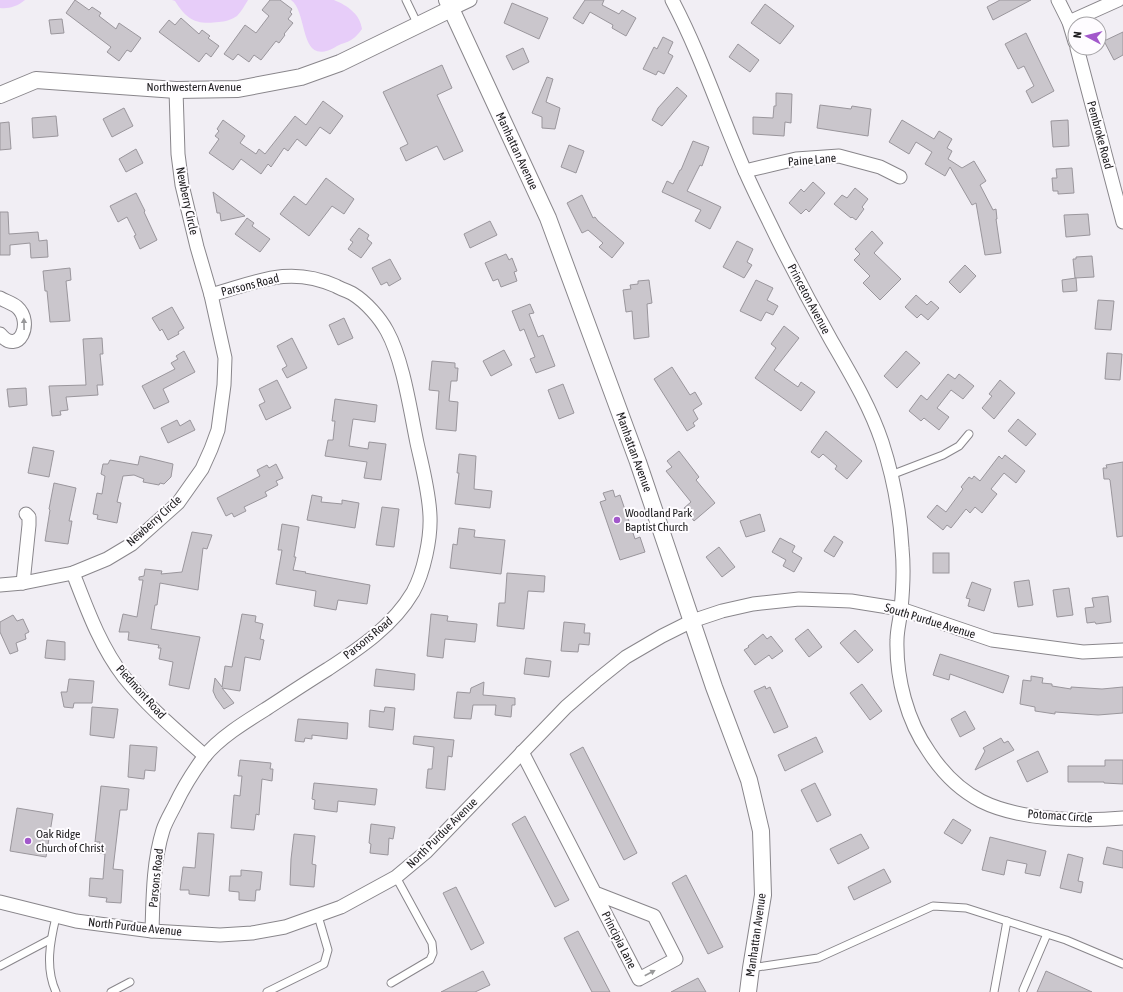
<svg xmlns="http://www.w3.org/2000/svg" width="1123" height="992" font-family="'Asap Condensed',sans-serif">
<rect width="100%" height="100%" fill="#f1eef4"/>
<g fill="#e7cdf9">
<path d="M0,0h25c-7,6 -16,9 -25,8z"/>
<path d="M172,0h76c-3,5 -7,12 -11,16 -4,3 -13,6 -18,6 -23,3 -32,-2 -44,-21z"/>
<path d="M291,0h43c14,6 26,14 28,29 -3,4 -7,9 -11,11 -4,3 -9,3 -14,6 -39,24 -28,-33 -46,-46z"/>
</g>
<g fill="#cac6cc" stroke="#9a969c">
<polygon points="75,0 89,10 92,7 101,13 99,16 116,29 119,23 141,38 131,52 127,50 119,61 107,52 111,47 66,13"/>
<polygon points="270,0 280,0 292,9 290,12 292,14 288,19 293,23 284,34 285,35 279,43 276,41 261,60 254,55 249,62 238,54 233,60 224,54 245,25 256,33 269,16 262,10"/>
<polygon points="585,0 604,0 602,5 619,14 622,10 636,18 626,36 612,28 613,25 590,12 583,24 573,18"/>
<polygon points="1000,0 1031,0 993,20 987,7"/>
<polygon points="512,3 548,18 539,39 504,23"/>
<polygon points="765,4 794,26 780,44 751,23"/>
<polygon points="181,18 199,34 202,30 210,36 208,38 219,46 211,57 206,53 199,62 159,32 169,20 175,25"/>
<polygon points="62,19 64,33 51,34 49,20"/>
<polygon points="1123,32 1123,55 1114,60 1104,41"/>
<polygon points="1026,33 1054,91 1032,103 1026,91 1034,86 1024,66 1018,69 1005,44"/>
<polygon points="663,37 673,42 668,53 673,56 664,74 658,71 656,75 643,69 654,47 657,49"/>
<polygon points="738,44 759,60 750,72 729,57"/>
<polygon points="523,48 529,62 513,70 506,56"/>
<polygon points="442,65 452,88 437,95 463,151 444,160 437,146 406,161 400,148 408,144 383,92"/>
<polygon points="547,77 553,79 546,102 560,108 555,129 542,128 542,117 532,113"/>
<polygon points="677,87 687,96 662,126 652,120 658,108"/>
<polygon points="776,93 792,94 791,123 785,122 784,136 753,134 753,117 773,118 774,106 776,106"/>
<polygon points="323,101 343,116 330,134 320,127 306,146 297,139 288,151 284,148 271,167 268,164 261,174 241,159 233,170 209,153 219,139 215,136 219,131 217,129 223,120 245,136 240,143 256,154 259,149 265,154 295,116 306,125"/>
<polygon points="820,105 851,109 852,106 871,109 868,136 817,128"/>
<polygon points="124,108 133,126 112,137 103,119"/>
<polygon points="56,116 58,136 33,138 32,118"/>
<polygon points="902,120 934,139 939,131 952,139 947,148 952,151 948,159 962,168 974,161 986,181 980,185 993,210 996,209 997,219 996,219 1001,253 985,255 976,203 972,205 950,167 945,176 925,164 932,152 916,142 909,154 889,142"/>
<polygon points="1068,120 1069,146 1053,147 1051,121"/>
<polygon points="9,122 11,149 0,150 0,123"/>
<polygon points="693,141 709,147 702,166 700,165 687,191 721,207 710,229 695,221 701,210 662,192 667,181 673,184 680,170 681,170"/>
<polygon points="569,145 584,151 576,173 561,167"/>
<polygon points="136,149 143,163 126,172 119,159"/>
<polygon points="1072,168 1074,193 1058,194 1058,191 1053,191 1052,178 1057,178 1056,169"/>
<polygon points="326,178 354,199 344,214 332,206 309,236 280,214 294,196 306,205"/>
<polygon points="813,182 825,193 809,212 806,209 801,214 789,203 801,189 804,192"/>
<polygon points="855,188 868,199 862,207 864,209 856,220 852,217 851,218 834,204 842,195 847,198"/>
<polygon points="213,192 245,216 221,221 220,213 217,213"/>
<polygon points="136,193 145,211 144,212 157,240 140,249 134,236 136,235 127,217 118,222 110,206"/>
<polygon points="582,195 593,218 595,217 598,221 624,243 612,258 599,247 603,243 588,230 582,233 567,203"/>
<polygon points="0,212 8,212 9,234 38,232 39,241 47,240 48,257 31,258 30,243 10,245 10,255 0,255"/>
<polygon points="1088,214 1090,235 1066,237 1064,215"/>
<polygon points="247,218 254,223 252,226 270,239 260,252 235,234"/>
<polygon points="490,221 497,235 470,248 464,234"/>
<polygon points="359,228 369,235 367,239 372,243 361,258 348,249 353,242 350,240"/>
<polygon points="872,231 883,243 874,253 901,279 880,300 863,283 870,276 854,260 860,254 855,249"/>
<polygon points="737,241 753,249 747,262 752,265 744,278 723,267"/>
<polygon points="506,254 509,260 512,258 517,271 514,272 517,281 501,287 498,279 493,281 485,263"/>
<polygon points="1092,256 1094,277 1075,278 1073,259 1076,259 1076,257"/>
<polygon points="390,259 401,279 389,286 387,282 381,285 372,268"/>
<polygon points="965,265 976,276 960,293 949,282"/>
<polygon points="70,268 71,280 66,281 70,321 50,322 47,291 45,291 43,271"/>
<polygon points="1076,278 1077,291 1063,292 1062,280"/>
<polygon points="649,280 652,303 647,304 649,337 634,339 632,311 626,312 623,290 631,289 630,285 638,284 638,281"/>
<polygon points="756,280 773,288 767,300 778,306 773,315 766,312 761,321 740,311"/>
<polygon points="916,295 927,305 931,301 939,308 928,320 921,314 917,318 905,307"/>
<polygon points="1098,300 1114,301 1111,330 1095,329"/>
<polygon points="530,304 534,313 529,314 538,337 543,335 555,366 536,373 530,359 535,357 524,329 520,331 512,311"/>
<polygon points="172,307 184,328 178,332 179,334 168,340 162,329 160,331 152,318"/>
<polygon points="344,318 353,338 338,345 329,325"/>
<polygon points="784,326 799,338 774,370 798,387 801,382 815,392 801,411 755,378 776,348 771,344"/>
<polygon points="102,338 103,354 100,354 103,385 97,385 98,395 66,397 68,410 60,411 61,415 52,416 49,386 86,385 83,339"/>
<polygon points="292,338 307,368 287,378 282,369 287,366 277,346"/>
<polygon points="504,350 512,365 491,376 483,361"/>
<polygon points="184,351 195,372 163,389 169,402 154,409 142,386 175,369 171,363 178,359 176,356"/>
<polygon points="906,351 920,363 897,388 884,376"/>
<polygon points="1107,353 1122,354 1120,380 1105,379"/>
<polygon points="432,361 455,363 455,368 458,368 457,381 451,381 449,401 458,402 456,431 436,429 439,391 429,390"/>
<polygon points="672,367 690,395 695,392 702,404 693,410 698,419 693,423 695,426 687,431 654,379"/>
<polygon points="948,374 955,379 959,374 974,386 963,399 951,390 937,408 949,417 939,430 924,418 921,421 909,411 921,395 927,400"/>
<polygon points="277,380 291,408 266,420 259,405 265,402 259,389"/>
<polygon points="1000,380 1015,393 994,419 982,408 992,396 989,394"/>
<polygon points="563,384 574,413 559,419 548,390"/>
<polygon points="26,388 27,405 9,407 7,389"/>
<polygon points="335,399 377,405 375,422 353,419 349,446 368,449 369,442 386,444 381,480 364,478 367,462 325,456 328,440 333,440 335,421 332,421"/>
<polygon points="1018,419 1036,434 1026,446 1008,431"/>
<polygon points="177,420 180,426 190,420 195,430 168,443 161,428"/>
<polygon points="826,431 862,461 847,479 835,469 837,466 823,454 819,458 811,452"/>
<polygon points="33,447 54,451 49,477 28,473"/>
<polygon points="679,451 699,477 696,480 715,503 694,521 684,508 691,502 666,471 672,467 667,461"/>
<polygon points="459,454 476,456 474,489 492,491 490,508 455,504 459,473 457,473"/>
<polygon points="1005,455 1025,471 1016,483 1004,473 991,489 997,494 982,513 975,507 970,513 966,509 951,528 947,525 943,530 927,517 937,505 946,512 963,489 961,487 969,477 972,479 974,476 980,481 999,456 1002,459"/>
<polygon points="140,456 173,464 171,477 164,484 160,483 159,485 143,482 144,479 134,475 123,476 117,502 121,503 117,523 97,519 98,515 93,514 97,493 102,494 105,476 101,474 103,464 108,464 110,460 138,465"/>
<polygon points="1123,462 1123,536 1117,537 1110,480 1109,479 1104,479 1103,468 1107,468 1106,465"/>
<polygon points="276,464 283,478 276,481 278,485 265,492 267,496 244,507 246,511 234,517 232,513 226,516 217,498 260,476 257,470 267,465 269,468"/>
<polygon points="54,483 76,488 69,521 72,521 68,544 45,541 50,510 49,509"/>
<polygon points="613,490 615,497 620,495 635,539 640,537 645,552 620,560 600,502 606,500 603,493"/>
<polygon points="312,495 322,497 321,502 342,504 342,500 359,503 355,528 307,520"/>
<polygon points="382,507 399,509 394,547 376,545"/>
<polygon points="760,514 765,531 746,537 740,521"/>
<polygon points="282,524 299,527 294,557 296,557 293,570 306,572 305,573 370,585 367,604 338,600 336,610 314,606 316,591 276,584 282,550 278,550"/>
<polygon points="459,528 475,530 474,537 505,540 501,574 450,568 453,544 457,545"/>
<polygon points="192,532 212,535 207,549 203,548 198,590 160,583 157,605 155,605 151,629 200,637 189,689 169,685 173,662 159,659 161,648 158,648 159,645 128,640 129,632 119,632 123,614 137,617 143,580 139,580 139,577 144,576 145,569 162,571 161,574 182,572"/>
<polygon points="834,536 843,542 834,557 824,551"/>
<polygon points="780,538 795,546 792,552 802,558 794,572 783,566 786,560 772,552"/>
<polygon points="719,547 735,567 722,577 706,557"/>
<rect x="933" y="553" width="16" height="20"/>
<polygon points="507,573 545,576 544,592 528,591 524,629 497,626 499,603 505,603"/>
<polygon points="1029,580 1033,605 1018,607 1014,582"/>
<polygon points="972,582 991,589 984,611 968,606 970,599 966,598"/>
<polygon points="1069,588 1073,615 1057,617 1053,590"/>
<polygon points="1108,596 1111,622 1096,624 1095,622 1087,623 1085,608 1094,607 1092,598"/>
<polygon points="242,614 256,616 255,622 263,624 260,639 264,640 260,660 245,657 240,691 222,688 234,703 224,709 216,698 213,691 215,678 222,687 225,666 232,667"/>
<polygon points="431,614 448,616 447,621 477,624 475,642 445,639 443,658 427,656"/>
<polygon points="13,615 17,621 23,619 29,632 25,634 26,639 16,643 18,651 10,654 0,632 0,622"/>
<polygon points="564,622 585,624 584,633 590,633 589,645 579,644 578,652 561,651"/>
<polygon points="808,629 822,647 809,657 795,639"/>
<polygon points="855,630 873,650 858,663 840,643"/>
<polygon points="763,634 767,639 771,636 783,651 772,659 769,655 755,665 744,650 749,647 748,646"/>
<polygon points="47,640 65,642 65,660 45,658"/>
<polygon points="940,654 1009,676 1003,693 950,674 949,680 933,675"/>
<polygon points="526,658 551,661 549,677 524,674"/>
<polygon points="376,669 415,674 414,690 374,686"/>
<polygon points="1031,676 1043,678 1042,683 1052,684 1052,686 1071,689 1071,687 1102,689 1123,687 1123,713 1098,715 1055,712 1055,714 1035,711 1035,707 1020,704 1023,680 1031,681"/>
<polygon points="69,679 94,681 92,703 74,703 73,708 64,707 61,692 67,692"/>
<polygon points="484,682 483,695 515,698 515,705 512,705 511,717 495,715 496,705 473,705 471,719 454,718 457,692 470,693 471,688"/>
<polygon points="862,684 882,711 870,720 850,693"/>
<polygon points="765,686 766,689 770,687 788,727 774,733 754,691"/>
<polygon points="92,707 118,709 114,738 90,735"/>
<polygon points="385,707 395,708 393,730 369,727 370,710 384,712"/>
<polygon points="965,711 975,729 960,737 951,719"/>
<polygon points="298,719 348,723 347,739 312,735 312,739 305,738 304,742 295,741"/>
<polygon points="414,736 454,740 452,757 448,756 445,790 426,788 428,769 432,769 434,747 413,744"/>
<polygon points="816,737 823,752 785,771 778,755"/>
<polygon points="1001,738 1004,743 1008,741 1014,750 975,770 985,751 983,748"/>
<polygon points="130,745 157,747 155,771 145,770 144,779 128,777"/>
<polygon points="583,747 637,853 624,860 570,754"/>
<polygon points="1038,751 1048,772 1027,782 1017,761"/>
<polygon points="240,760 271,763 270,769 273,769 272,781 262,779 259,815 256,814 254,830 231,828 234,795 240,796 242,776 238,776"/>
<polygon points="1105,760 1123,760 1123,784 1104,783 1104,782 1068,782 1068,766 1105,766"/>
<polygon points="314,783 377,789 375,805 338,801 337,812 314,809 315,800 312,799"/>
<polygon points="815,783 831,815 817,822 801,790"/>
<polygon points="101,786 129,789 127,810 120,810 113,869 123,870 121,903 106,902 107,898 89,896 90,878 103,879 105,854 99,853 100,842 95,842"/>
<polygon points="17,808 53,814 46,857 10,851"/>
<polygon points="525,816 569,900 555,907 512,824"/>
<polygon points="953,819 971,830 962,844 944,833"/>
<polygon points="371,824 395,827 393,839 389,838 388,855 370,853 371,844 369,843"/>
<polygon points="198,833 214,834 209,896 189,894 189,890 180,890 183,867 195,868"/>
<polygon points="294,834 315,836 312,864 316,865 314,887 290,885 291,859"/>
<polygon points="861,834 869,848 838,864 830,849"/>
<polygon points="990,837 1046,851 1040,876 1025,873 1027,864 1007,860 1004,875 982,870"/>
<polygon points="1107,847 1123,851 1123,868 1103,864"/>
<polygon points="1068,854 1083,858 1078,881 1083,882 1081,893 1060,888"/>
<polygon points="884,869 891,882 854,900 848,887"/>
<polygon points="241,870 262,872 260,890 256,890 255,901 239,900 239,892 229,891 230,876 241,876"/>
<polygon points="686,875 723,947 708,954 672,883"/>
<polygon points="456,887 484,943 471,950 443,893"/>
<polygon points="578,931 610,992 592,992 564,938"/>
<polygon points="483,971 490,985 475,992 441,992"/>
<polygon points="1046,971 1092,992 1037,992"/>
<polygon points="698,978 706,992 671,992"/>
</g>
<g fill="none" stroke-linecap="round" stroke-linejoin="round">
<g stroke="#89868b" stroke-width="9">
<g id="service">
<polyline points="406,0 418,25"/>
<polyline points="891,475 943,455 959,446 969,434"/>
<path d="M56,917c-6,25 -11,51 0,75"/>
<polyline points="0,966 51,939"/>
<polyline points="751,968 818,958 933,906 966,908 1066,940 1123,964"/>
<polyline points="391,983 430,960 433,953 432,943 396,877"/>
<polyline points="1023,990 1047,934"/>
<polyline points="111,992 130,982"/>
<polyline points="267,992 324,964 328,950 318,916"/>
<polyline points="994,992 1007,921"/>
</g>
</g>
<g stroke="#89868b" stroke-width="15">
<g id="minor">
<path d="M672,0c29,55 48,114 73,171 10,23 22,46 33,69 17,34 35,68 53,100 19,33 39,66 51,102 11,34 18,70 20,106 2,20 1,41 -1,61 -1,11 -4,21 -4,31 -1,38 10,81 32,112 13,20 31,38 52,49 38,19 100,21 142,17"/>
<polyline points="1058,0 1069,22 1075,42"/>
<polyline points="451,9 470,0"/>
<polyline points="1069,22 1118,0"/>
<polyline points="1077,48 1123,222"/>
<polyline points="745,171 796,159 839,156 880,167 900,177"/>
<path d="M0,298c5,3 12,5 17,9 17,15 2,50 -17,27"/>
<path d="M73,573c14,36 27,73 51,104 23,29 53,54 81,79"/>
<polyline points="23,583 29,525 29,517 26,514"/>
<polyline points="0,585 23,583 73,573 107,559 132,544 178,503 202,469 211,449 218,430 224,385 225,358 211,295 197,247 182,185 178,154 176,90"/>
<polyline points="522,752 639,979 676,959 654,916 595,893"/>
<polyline points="0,902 76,921 152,931 220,935 252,933 285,927 341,907 396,877 426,852 566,707 596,681 626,657 662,636 692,621 722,611 753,604 799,599 851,601 901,609 992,640 1083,652 1123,650"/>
<path d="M152,931c1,-33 1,-69 11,-101 3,-9 8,-17 12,-25 8,-17 18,-33 29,-48 15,-19 41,-35 62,-48 20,-13 41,-27 62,-40 32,-21 65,-43 85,-77 11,-20 18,-54 17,-76 -1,-25 -8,-50 -13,-73 -7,-34 -14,-83 -30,-112 -7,-13 -21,-29 -34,-37 -5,-3 -12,-5 -17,-8 -47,-21 -79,-4 -125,9"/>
</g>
</g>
<g stroke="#89868b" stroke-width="18">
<g id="tertiary">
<polyline points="447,0 548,218 638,462 714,687 749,780 761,831 763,895 751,968 748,992"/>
<polyline points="0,95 36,80 176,90 238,89 301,77 340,63 451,9"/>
</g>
</g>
<use href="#service" stroke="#fff" stroke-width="7"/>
<use href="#minor" stroke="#fff" stroke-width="13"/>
<use href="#tertiary" stroke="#fff" stroke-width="16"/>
</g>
<defs><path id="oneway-solid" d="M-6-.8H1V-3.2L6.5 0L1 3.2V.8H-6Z"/></defs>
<g fill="#99999a">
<use href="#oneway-solid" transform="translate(24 324) rotate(-91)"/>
<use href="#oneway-solid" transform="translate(650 973) rotate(-28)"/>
</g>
<g fill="#a258cb" stroke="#fefcff" stroke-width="1.5">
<circle cx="617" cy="520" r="4"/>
<circle cx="28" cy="841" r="4"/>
</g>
<g text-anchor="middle" stroke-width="4" stroke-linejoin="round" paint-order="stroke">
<g font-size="12" fill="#1d1c1e" stroke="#fefcff">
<text x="194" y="91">Northwestern Avenue</text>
<text transform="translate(1100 135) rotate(75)" y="4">Pembroke Road</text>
<text transform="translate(517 151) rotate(65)" y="4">Manhattan Avenue</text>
<text transform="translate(812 160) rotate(-5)" y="4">Paine Lane</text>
<text transform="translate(187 201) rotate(78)" y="4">Newberry Circle</text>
<text transform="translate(250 285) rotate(-14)" y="4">Parsons Road</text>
<text transform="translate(809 299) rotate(62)" y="4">Princeton Avenue</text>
<text transform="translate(634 452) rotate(70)" y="4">Manhattan Avenue</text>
<text transform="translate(154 521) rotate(-42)" y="4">Newberry Circle</text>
<text transform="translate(930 621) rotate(17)" y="4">South Purdue Avenue</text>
<text transform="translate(368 638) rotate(-39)" y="4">Parsons Road</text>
<text transform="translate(141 692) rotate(48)" y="4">Piedmont Road</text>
<text transform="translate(1060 816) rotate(4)" y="4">Potomac Circle</text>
<text transform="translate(442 833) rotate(-45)" y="4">North Purdue Avenue</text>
<text transform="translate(156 878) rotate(-84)" y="4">Parsons Road</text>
<text transform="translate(135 927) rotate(6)" y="4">North Purdue Avenue</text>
<text transform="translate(756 935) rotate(-82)" y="4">Manhattan Avenue</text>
<text transform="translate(619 940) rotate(63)" y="4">Principia Lane</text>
</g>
<g font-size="12" fill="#1d1c1e" stroke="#fefcff" text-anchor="start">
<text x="625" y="517">Woodland Park<tspan x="625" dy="14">Baptist Church</tspan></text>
<text x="36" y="838">Oak Ridge<tspan x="36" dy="14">Church of Christ</tspan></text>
</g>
</g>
<g transform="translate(1087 36) rotate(277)"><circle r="19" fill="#fefcff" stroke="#a4a2a5"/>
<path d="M0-3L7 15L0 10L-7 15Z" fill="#a258cb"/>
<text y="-6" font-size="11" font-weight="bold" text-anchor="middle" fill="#1d1c1e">N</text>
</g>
</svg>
